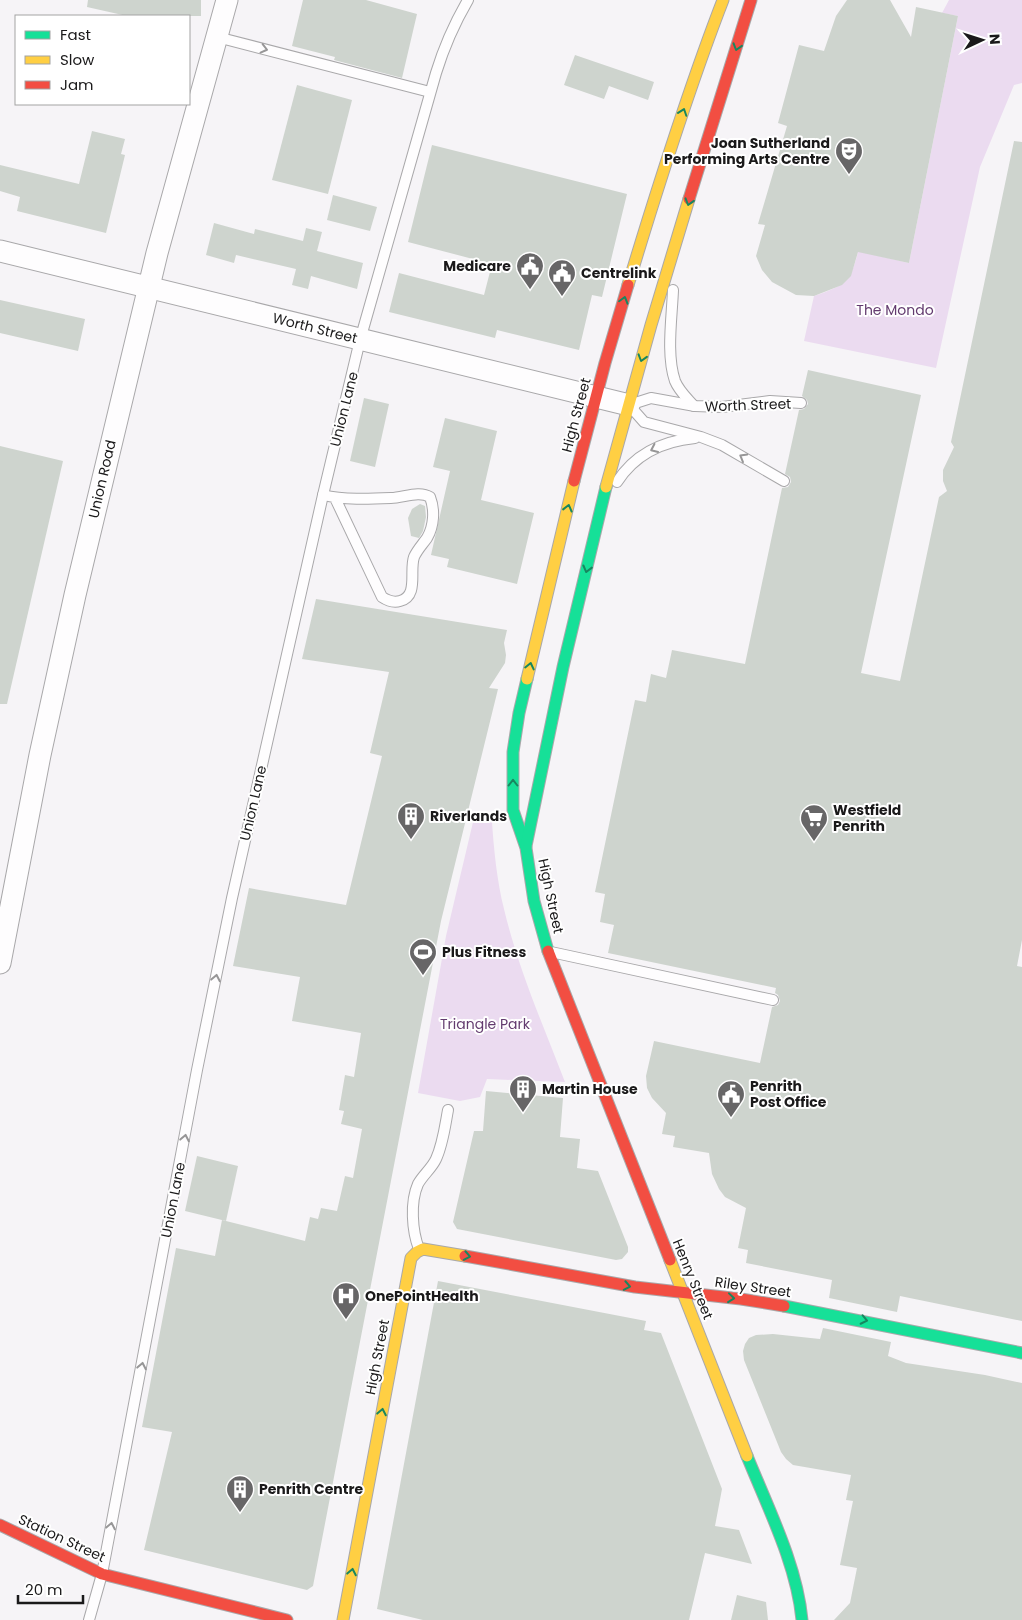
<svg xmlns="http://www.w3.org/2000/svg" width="1022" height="1620" font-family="Poppins,sans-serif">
<rect width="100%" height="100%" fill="#f6f4f7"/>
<g fill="#ebdbf0">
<path d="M949,0h73v83l-8,2 -34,82 -44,201 -132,-27 10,-45c39,-13 36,-17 47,-54l14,13 34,8 49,-247 -16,-3z"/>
<path d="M474,818l18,4c2,29 5,59 12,87 14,59 39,116 61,173l-78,-3 -7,18 -20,4 -42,-8 28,-157z"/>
</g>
<g fill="#ced4ce">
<polygon points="88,0 201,0 201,16 127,16 87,7"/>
<polygon points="303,0 366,0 417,14 402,78 334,60 335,57 292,46"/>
<polygon points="847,0 890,0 911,37 916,7 958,16 909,263 858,252 851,276 842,285 814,296 796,295 772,282 762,270 756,256 765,225 758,224 787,126 778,123 799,45 824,51 836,16"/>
<polygon points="575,55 654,82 648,100 609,86 604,99 564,85"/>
<polygon points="297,85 352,100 328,194 272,180"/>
<polygon points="92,131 125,139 121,154 125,155 106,233 17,211 20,197 0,191 0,165 79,184"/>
<polygon points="1014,141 1022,142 1022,940 1017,966 1022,967 1022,1321 900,1296 897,1312 829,1298 832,1280 746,1263 748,1250 738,1248 746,1208 725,1197 719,1189 712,1174 709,1153 673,1147 675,1136 662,1134 666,1113 652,1098 647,1088 646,1076 654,1041 760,1063 772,1007 778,1005 780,1001 778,995 775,993 776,988 608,953 614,925 600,922 605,894 595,892 635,700 646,702 651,674 666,678 672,650 745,664 782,488 788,487 791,482 790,477 785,474 799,410 804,409 808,404 807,400 802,396 808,370 921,395 861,673 900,681 939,497 947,491 943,481 943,470 954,447 951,442"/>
<polygon points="432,145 627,194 602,297 592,295 579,350 497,330 495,338 389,312 399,273 484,295 492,264 408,242"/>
<polygon points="333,195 377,207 370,231 327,220"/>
<polygon points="214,223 254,234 255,229 303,241 306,228 322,232 317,251 363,263 357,289 311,276 308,289 292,285 296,269 236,255 234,263 206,255"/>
<polygon points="0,300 85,319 78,351 0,333"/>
<polygon points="364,398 389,404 375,467 350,461"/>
<polygon points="445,418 497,431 481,500 534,513 517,584 447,567 449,559 431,555 450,471 433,467"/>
<polygon points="0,446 63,461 7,704 0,704"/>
<polygon points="420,504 425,506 426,517 423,531 419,538 411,536 408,518 412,509"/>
<polygon points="316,599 507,630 504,643 506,655 505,663 489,688 498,689 441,921 313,1586 307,1590 144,1550 172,1432 142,1427 176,1248 215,1256 222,1220 305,1241 310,1217 318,1219 321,1208 337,1211 345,1176 353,1178 362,1129 341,1124 344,1111 339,1110 345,1075 354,1077 361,1033 292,1021 300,977 233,966 249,888 346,905 382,756 370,753 389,672 302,659"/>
<polygon points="486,1091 563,1098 560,1137 580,1139 577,1168 598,1171 628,1247 628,1252 622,1259 616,1260 457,1229 453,1222 474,1131 483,1131"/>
<polygon points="197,1156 238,1166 226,1221 185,1211"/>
<polygon points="438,1281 646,1321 644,1330 661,1333 722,1489 715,1526 739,1530 752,1564 705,1553 689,1620 423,1620 377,1609"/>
<polygon points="823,1328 891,1342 888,1356 906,1363 985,1375 1022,1383 1022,1620 834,1620 850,1603 857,1568 840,1565 853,1501 846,1500 851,1475 793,1465 786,1459 781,1452 744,1360 743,1351 745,1344 749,1338 756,1335 773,1334 820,1339"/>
<polygon points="737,1595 766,1602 768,1620 731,1620"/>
</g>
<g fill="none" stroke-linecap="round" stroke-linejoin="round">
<g stroke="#a9a8aa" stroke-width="12">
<g id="lane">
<polyline points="217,37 430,92"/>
<path d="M673,290c-1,27 -7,65 2,91 4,10 12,17 19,25"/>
<polyline points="784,481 722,445 701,437 644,422 629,405 651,398 695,406 722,407 770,401 801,403"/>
<path d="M617,482c18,-28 46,-41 78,-44"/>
<path d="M323,495c21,5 46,4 68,3 12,0 28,-8 39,-1 5,13 4,29 -3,41 -5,7 -10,12 -13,19 -5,14 5,39 -14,44 -7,2 -12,0 -18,-4l-47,-99"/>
<polyline points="551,952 773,1000"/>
<path d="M419,1249c-7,-18 -9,-47 -1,-65 5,-9 14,-16 18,-25 7,-15 9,-33 12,-49"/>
<path d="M89,1620l13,-46 95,-504 35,-172 91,-403 37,-155 76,-267c8,-26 18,-49 32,-73"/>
</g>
</g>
<g stroke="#a9a8aa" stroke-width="23">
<g id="street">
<polyline points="0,251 629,405"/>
<polyline points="0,963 40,755 75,595 157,253 227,0"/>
</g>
</g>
<g stroke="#a9a8aa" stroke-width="13">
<g id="fast">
<polyline points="527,679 519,713 513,752 513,810 526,848 534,901 548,951"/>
<polyline points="526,846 563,667 606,487"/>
<polyline points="784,1306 1022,1353"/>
<path d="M747,1456c21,52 50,109 55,164"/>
</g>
</g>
<g stroke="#a9a8aa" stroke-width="13">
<g id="slow">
<path d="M628,285c29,-96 59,-192 95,-285"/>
<polyline points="606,487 651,325 689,199"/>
<polyline points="527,679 574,481"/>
<polyline points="670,1260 747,1456"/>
<polyline points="343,1620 411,1258 417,1252 423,1249 465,1256"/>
</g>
</g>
<g stroke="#a9a8aa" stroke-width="13">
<g id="jam">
<polyline points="689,199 751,0"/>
<polyline points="574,481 605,363 628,285"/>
<polyline points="548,951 670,1260"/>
<polyline points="465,1256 635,1287 741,1299 784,1306"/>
<polyline points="0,1525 102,1574 287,1620"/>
</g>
</g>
<use href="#lane" stroke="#fefdfe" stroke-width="10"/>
<use href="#street" stroke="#fefdfe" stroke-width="21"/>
<use href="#fast" stroke="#16e098" stroke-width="11"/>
<use href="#slow" stroke="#ffcf43" stroke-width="11"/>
<use href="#jam" stroke="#f24e42" stroke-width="11"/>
</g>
<defs><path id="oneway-chevron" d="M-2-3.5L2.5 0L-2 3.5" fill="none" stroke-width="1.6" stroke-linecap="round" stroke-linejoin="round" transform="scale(1.25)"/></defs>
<g stroke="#18865f">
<use href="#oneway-chevron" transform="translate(737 47) rotate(107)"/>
<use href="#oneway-chevron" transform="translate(683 112) rotate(-71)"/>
<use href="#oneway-chevron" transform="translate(689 202) rotate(107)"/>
<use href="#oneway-chevron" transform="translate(624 300) rotate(-74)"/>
<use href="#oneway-chevron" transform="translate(642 358) rotate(107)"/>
<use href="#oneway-chevron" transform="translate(568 508) rotate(-76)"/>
<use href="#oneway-chevron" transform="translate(587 569) rotate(104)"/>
<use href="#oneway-chevron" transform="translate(530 666) rotate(-77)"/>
<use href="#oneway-chevron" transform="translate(513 783) rotate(-90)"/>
<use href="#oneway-chevron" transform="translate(467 1256) rotate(11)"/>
<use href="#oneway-chevron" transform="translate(627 1286) rotate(11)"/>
<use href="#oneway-chevron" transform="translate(731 1298) rotate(6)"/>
<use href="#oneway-chevron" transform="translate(864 1320) rotate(12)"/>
<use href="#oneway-chevron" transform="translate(382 1412) rotate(-79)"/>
<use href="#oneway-chevron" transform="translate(352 1572) rotate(-79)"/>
</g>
<g stroke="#979697">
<use href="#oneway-chevron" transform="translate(264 49) rotate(14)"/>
<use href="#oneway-chevron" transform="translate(654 449) rotate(155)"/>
<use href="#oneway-chevron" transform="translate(743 457) rotate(-150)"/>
<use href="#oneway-chevron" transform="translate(216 978) rotate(-79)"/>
<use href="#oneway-chevron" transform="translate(185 1138) rotate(-79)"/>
<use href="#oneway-chevron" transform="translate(142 1366) rotate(-79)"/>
<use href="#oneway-chevron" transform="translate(111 1526) rotate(-79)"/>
</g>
<defs>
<g id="theatre-pin" transform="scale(1.4375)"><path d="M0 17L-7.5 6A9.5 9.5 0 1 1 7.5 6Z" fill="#676667" stroke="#fff"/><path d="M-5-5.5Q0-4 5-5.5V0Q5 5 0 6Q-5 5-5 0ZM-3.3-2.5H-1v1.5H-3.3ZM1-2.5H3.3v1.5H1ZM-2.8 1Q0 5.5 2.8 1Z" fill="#fff"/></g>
<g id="civic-pin" transform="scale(1.4375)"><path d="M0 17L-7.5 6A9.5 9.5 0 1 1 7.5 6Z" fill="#676667" stroke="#fff"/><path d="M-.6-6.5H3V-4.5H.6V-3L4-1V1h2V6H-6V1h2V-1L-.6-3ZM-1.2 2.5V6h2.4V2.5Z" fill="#fff"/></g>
<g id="building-pin" transform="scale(1.4375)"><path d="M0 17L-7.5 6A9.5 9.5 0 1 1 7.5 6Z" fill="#676667" stroke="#fff"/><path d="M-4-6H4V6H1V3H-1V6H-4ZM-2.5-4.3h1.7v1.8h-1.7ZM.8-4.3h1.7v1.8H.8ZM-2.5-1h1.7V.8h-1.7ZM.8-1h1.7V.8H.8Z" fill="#fff"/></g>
<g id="supermarket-pin" transform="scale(1.4375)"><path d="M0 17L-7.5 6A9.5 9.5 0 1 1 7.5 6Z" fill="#676667" stroke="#fff"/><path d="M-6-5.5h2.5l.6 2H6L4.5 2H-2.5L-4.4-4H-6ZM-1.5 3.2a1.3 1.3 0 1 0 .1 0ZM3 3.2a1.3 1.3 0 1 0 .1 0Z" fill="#fff"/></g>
<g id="stadium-pin" transform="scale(1.4375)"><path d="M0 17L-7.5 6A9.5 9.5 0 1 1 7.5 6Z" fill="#676667" stroke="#fff"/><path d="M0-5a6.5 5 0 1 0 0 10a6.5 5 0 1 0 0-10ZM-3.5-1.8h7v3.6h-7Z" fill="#fff"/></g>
<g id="hospital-pin" transform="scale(1.4375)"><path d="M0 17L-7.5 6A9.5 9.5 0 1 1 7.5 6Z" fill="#676667" stroke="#fff"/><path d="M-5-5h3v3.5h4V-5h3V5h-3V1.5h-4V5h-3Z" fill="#fff"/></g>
</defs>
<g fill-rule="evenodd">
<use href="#theatre-pin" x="849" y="151"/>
<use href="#civic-pin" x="530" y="266"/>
<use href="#civic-pin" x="562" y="273"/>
<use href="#building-pin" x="411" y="816"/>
<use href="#supermarket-pin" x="814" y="818"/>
<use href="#stadium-pin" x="423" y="952"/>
<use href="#building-pin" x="523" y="1089"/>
<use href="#civic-pin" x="731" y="1094"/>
<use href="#hospital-pin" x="346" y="1296"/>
<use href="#building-pin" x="240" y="1489"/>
</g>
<g text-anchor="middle" stroke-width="4" stroke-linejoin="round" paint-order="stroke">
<g font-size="14" font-weight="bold" fill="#1a191a" stroke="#fff" text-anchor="start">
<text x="830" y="148" text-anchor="end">Joan Sutherland<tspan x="830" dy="16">Performing Arts Centre</tspan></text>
<text x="511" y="271" text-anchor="end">Medicare</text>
<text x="581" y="278">Centrelink</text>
<text x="833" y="815">Westfield<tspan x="833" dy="16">Penrith</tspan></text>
<text x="430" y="821">Riverlands</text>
<text x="442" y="957">Plus Fitness</text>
<text x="750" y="1091">Penrith<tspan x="750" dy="16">Post Office</tspan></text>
<text x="542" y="1094">Martin House</text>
<text x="365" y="1301">OnePointHealth</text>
<text x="259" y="1494">Penrith Centre</text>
</g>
<g font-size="14" fill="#633b6f" stroke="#fff">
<text x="895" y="315">The Mondo</text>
<text x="485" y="1029">Triangle Park</text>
</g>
<g font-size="14" fill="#1a191a" stroke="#fff">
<text transform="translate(315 328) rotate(14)" y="5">Worth Street</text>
<text transform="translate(748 405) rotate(-2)" y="5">Worth Street</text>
<text transform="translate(344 409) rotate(-76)" y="5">Union Lane</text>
<text transform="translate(576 415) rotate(-75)" y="5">High Street</text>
<text transform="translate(102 479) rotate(-77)" y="5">Union Road</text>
<text transform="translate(253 803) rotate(-77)" y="5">Union Lane</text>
<text transform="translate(551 896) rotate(78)" y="5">High Street</text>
<text transform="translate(173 1200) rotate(-79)" y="5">Union Lane</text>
<text transform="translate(693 1279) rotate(68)" y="5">Henry Street</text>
<text transform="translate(753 1287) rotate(8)" y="5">Riley Street</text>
<text transform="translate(377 1357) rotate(-79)" y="5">High Street</text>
<text transform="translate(62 1538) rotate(25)" y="5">Station Street</text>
</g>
</g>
<rect x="15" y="15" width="175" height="90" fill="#ffffff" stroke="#a3a3a3"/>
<rect x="25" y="31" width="25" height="8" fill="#16e098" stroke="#a3a3a3"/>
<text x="60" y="40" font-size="15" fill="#1a191a">Fast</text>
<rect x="25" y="56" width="25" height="8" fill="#ffcf43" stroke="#a3a3a3"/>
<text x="60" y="65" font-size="15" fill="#1a191a">Slow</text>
<rect x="25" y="81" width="25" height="8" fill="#f24e42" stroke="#a3a3a3"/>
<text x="60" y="90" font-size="15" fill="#1a191a">Jam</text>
<g transform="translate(982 40) rotate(86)" stroke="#ffffff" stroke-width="4" paint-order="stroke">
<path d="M0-4L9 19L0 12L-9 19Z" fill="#1a191a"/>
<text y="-8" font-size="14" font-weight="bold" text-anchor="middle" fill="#1a191a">N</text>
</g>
<path d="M18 1595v8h65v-8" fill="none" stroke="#1a191a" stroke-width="2.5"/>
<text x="25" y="1595" font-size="15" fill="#1a191a" stroke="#ffffff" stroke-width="4" paint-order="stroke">20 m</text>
</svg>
